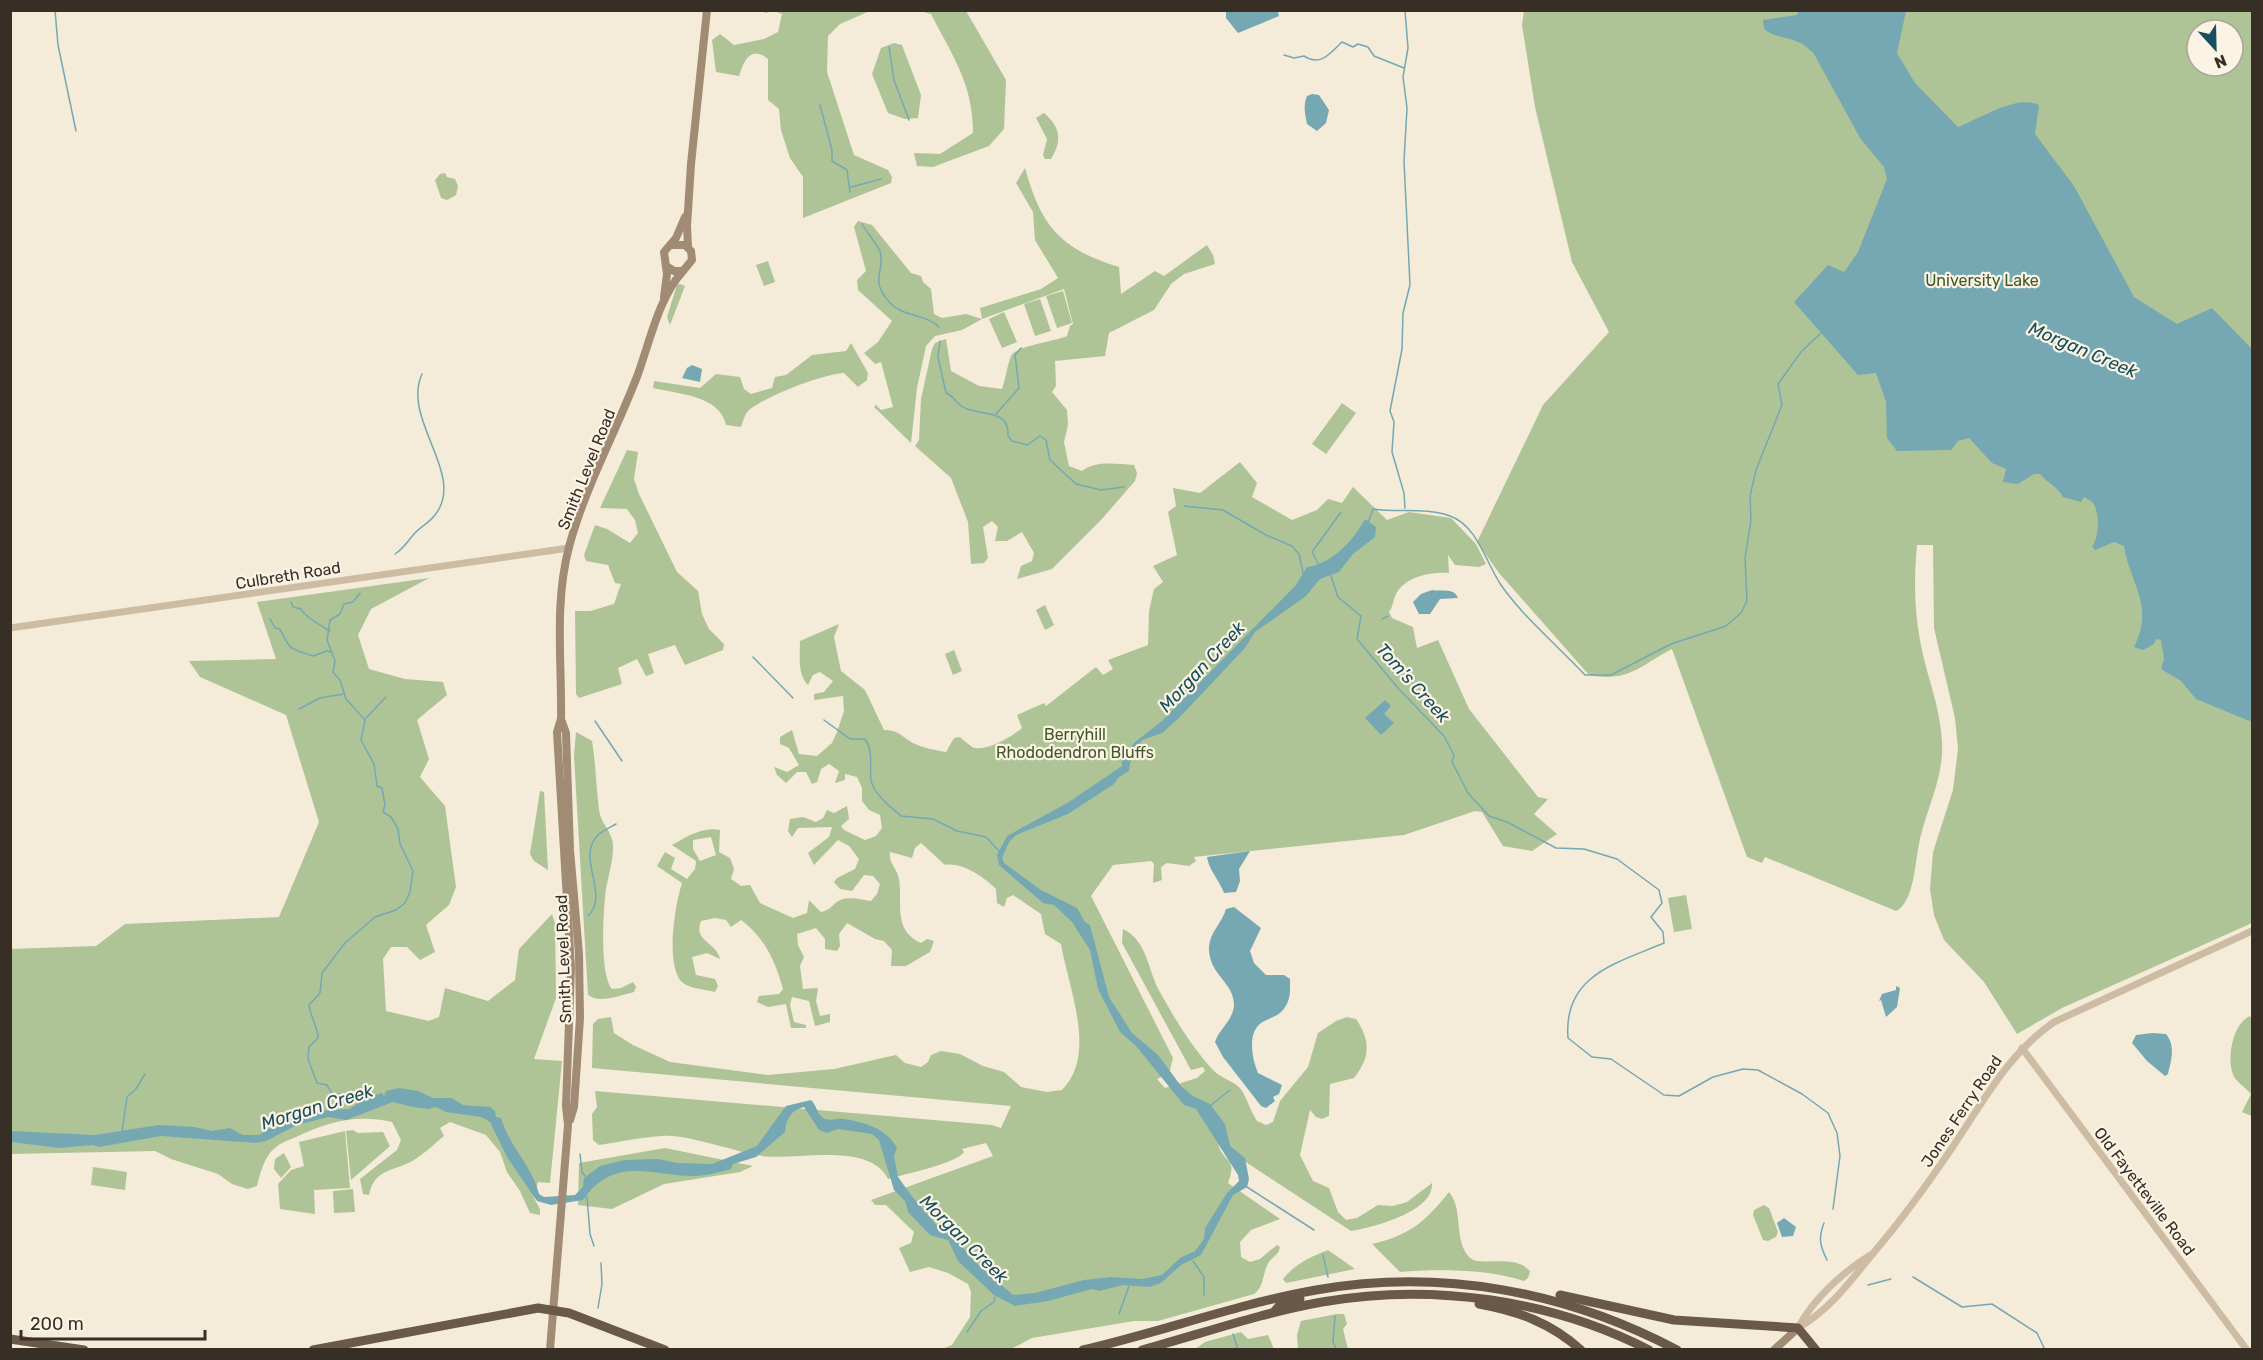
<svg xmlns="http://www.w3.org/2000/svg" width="2263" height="1360" font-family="Rubik,sans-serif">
<rect width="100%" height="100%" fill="#f4ebd9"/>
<g fill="#aec497" fill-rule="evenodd">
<path d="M764,11h106l-30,13 -12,12 -1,36 27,83 34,15 4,7 -1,6 -88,35v-41l-13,-19 -9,-28 -2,-21 -11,-9v-41c-17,-14 -24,1 -29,17l-23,-4 -4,-32 8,-6 14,11 30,-6 14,-7 4,-18 -8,-3 -9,2z"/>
<path d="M920,11h46l40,69 -2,49 -15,17 -56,21 -16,-1 -3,-13 26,1 33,-21c0,-49 -20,-76 -42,-119z"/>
<path d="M1524,11h728v912l-190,85 -45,26 -33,-52 -40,-42 -10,-25 -4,-26 3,-37 20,-62 5,-41 -3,-31 -21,-90 -1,-83h-16c-3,31 -3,64 3,95 6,35 21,67 22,103 2,38 -18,69 -24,106 -3,17 -5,54 -22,62l-131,-54 -3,6 -15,-6 -75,-208c-31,16 -44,34 -83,26l-90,-102 -22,-31 66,-137 66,-73 -37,-70 -37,-155 -13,-82zM2197,30h36v36h-36z"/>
<polygon points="894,43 902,45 921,95 918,118 905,119 888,113 872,74 881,48"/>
<path d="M1044,113c16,14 19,27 7,46h-6l-2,-4 4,-16 -11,-21z"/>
<path d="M1025,168c16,58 35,81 94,99l2,27 34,-23 9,5 43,-31 6,10 2,9 -31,10 -13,10 -17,26 -45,23 -4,23 -50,5 1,25 -4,6 15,18 1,15 -4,17 5,24 13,5c14,-11 35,-7 52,-6l3,8 -2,8 -34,39 -49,49 -35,10 4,-13 11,-5 2,-8 -12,-21 -15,9h-12l3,-14 -6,-6 -9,6 5,31 -4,5 -13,1 -3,-42 -17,-44 -36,-32 4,-6 2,-41 11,-50 3,-6 11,-4 5,32 28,15 23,3c4,-11 5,-23 9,-33 4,-10 42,-14 56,-20l3,-10 3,-2 -9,-35 -82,30 -20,11 -27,6 -9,10 -9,42 -6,55 -37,-36 2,-2 5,5 12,-3 -12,-45 -6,2 -11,-11 14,-11 14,-21 -34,-31 -1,-10 9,-9 -12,-44 4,-6 14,4 39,48 10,3 2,6 8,7 3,25 8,4 24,-4 16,5 -2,-11 61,-19 17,-11 -23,-38 -2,-28 -17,-29z"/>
<polygon points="445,173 447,177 455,179 458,186 456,195 447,200 441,198 435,180 440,174"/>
<polygon points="768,261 775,282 764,286 756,265"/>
<polygon points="680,284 685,286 670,325 667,317 677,285"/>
<polygon points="1063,291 1072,323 1057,328 1046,296"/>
<polygon points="1040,299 1051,331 1035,336 1024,304"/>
<polygon points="1004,312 1017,342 1002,348 989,319"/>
<path d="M851,343l17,30 -1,7 -9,7 -14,-14c-21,1 -78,23 -95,37 -4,3 -6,12 -8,17l-15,-2c-6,-30 -49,-31 -73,-37l1,-7 46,7 16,-14 24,3 4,12 7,5 21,-6 3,-11 11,-2 26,-20 34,-4z"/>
<polygon points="1342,403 1356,413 1326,454 1312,444"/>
<polygon points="627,450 638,452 634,479 639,494 677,572 698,591 702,614 709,629 724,644 723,650 685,665 675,645 648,654 654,673 646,676 637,659 618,668 622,684 579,698 576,694 575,611 590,611 614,604 621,584 615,583 608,565 586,561 584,555 595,525 607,529 630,543 638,533 635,520 627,509 600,508"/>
<path d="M1240,462l17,21 -5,14 40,23 25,-10 11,-11 14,4 11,-16 34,33 22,-8 42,6 25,26 10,20 -7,3 -24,-2 -7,-10 1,18c-18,-1 -43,3 -53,21 -3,6 -3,13 -7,18l3,6 21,9 4,21 21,-8 31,69 69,88 10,2 -14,15 23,20 -25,17 -29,-5 -21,-34 -7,-1 -71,24 -210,22 2,4 -7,5 -22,-3 -6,4 1,13 -9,3 1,-19 -3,-3 -38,4 -22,31 82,162 -4,16 -12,5 8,9 32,-10 8,-7 -2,-4 -12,3 -69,-127 1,-14c26,13 24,42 38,65 15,27 31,53 52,76 7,8 19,10 27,18 7,9 10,23 17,33l9,4 7,-3 7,-21 28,-34 10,-34 18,-12 11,-4 9,2c15,22 14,39 -2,59l-24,6 -1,32 -7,3 -6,-2 -6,-7 -10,45 13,26 16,7 9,24 8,8 11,-2 21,-13 15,1 14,-4 25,-19c2,29 -59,44 -81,48l-133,-87c6,21 20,12 10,39l52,36 -29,11 -11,12 1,15 9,5 10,-3 17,-14 3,2c-1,8 -7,9 -11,15 -7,11 -4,24 -15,32l-96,27h-24l-102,17 -21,11h-69l10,-4 18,-28 1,-25 -3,-8 -20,-11 -19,-6 -19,5 -11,-24 12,-5 3,-11 -28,-27h-11l-4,-5 122,-44 -7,-13 -24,6 2,3c-8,12 -60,22 -76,27 -19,-38 -92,-18 -126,-23 -27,-4 -75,-22 -99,-20 -22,1 -43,6 -64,9l-6,-5 -1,-26 5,-7 -2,-16 397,34 9,3 10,-22 -419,-38 1,-44 5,-5 13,-2 3,16 19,12 37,17 98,13 66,-6 62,-14 9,8 16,4 7,-5 3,-7 10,-4 19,3 23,12 21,6 17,15 26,5 15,-2c36,-36 6,-103 -1,-146l-16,-10 -4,-20 -28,-19 -6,3 -3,9 -7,-4 -1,-14c-12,-12 -34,-27 -51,-24l-24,-22 -6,5 -3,10 -22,-6c-2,11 7,16 9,27 4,25 -7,50 22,64l6,-4 7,2 -4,11 -24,14h-15l1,-16 -8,-9 -9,-2 -28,-16 -8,11 1,12 -3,5 -12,-2v-10l-9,-11 -19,6 1,11 6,12 -4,9 3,23 15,-1 -2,13 4,15 10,-2v8l-15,4 -6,-25 -17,-4 -2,8 4,17 12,3v3h-15l-5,-24 -18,3 -11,-5 2,-6 20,-2 4,-5c-8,-28 -18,-51 -42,-69l-10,7 -5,-7 -11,-2 -14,3c-8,21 15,20 19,38l-13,-6 -15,4 4,18 19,4 3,7 -3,6c-10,-3 -28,-3 -35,-12 -14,-20 -5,-75 2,-97l-25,-17 8,-14 10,6 -4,11 16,10 8,-10 1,-8 -24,-16c14,-8 31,-19 48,-15l-1,22 11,6 4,11 -3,10 10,7 9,-1 10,18 33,15 14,-5 2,-13 12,12c9,-2 9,-5 16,-10 9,-7 24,-2 34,-1l6,-7 3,-10 -7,-8 -9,-1 -12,16 -12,-2 -6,-7 3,-4 18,-9 4,-10 -10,-13 -11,-6 -24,25 -6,-12 21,-16 3,-10 -34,1 -6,9 -4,-6 2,-12 13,-2 13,5 7,-4 4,-8 7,3 13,-7 2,13 -8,7 3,4 21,10 11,-4 6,-8 -2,-13 -11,-5 -7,-9v-13l-5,-11 -12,-3v6l-10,3 4,-12 -10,-7 -8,5 -4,13 -5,2 -6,-12h-9l-11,11 -9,-8 -3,-8 13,5 12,-7 -10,-17 -9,-4v-7l12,-7 7,24 18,2 15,-13 5,-11 7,-21 -1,-15 -29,4v-6l10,-2 9,-11 -13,-9 -7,3 -5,10c-11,-11 -8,-29 -8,-44l39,-17 -5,13 7,34 24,19 19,40c15,0 18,7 29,13 10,5 22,7 33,9l8,-14 6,-1c3,3 8,7 12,10 12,6 41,-11 50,-19l-5,-13 27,-12 2,3 50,-39 7,8 10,-6 -5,-9 40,-15 1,-34 5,-22 9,-7 -10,-16 24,-11 -9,-43 8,-6 -3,-18 27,5zM711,837l5,18 -16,6 -7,-12v-9z"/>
<path d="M429,578l-58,31 -13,26 11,34 36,10 38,3 4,13 -30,25 12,39 -9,18 25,29 11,81 -7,18 -23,20 9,27 -15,8 -13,-13h-16l-8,12 3,52 43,10 10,-4 6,-29 43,13 27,-21 4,-31 33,-35 3,9 1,75 -22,61 28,2 -12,122 -12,-1 -4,16 6,11v6l-10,-2 -10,-22 -13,-19 -7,-20 -14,-17 -36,-13 -10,6 4,8c-11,9 -25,23 -38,28 -19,8 -32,8 -37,31l-6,-1 -3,-15 37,-29 4,-10 -9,-18c-36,-8 -64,0 -96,15 -7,3 -16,6 -21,11 -10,7 -15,26 -18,38l-9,3 -16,-5 -14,-10 -47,-15 -16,-8 -144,3 -1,-205 86,-3 29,-22 154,-7 40,-95 -33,-107 -86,-38 -11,-16 87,-2 -19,-57z"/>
<polygon points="1045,605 1054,625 1045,630 1036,610"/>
<polygon points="954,650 962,671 953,675 945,654"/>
<path d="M576,732l16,9c4,24 4,46 7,69 2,15 15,22 14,38 0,17 -7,33 -8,50 -2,20 -5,76 7,91l9,-1 12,-6 3,5 -2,5c-13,3 -34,12 -46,3l-14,-239z"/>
<polygon points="540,791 544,792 548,870 534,861 530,854"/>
<polygon points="1686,895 1692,929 1674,932 1668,898"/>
<path d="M2250,1016l2,5v95l-10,-4 9,-18c-5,-6 -13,-11 -17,-17 -8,-17 -2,-53 16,-61z"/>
<polygon points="353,1130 358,1133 383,1132 390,1146 351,1180 346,1131"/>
<polygon points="345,1131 350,1188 314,1190 315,1214 280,1209 278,1184 291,1170 304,1166 299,1142"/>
<polygon points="665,1148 753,1166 740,1172 664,1184 612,1209 578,1205 579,1163"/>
<polygon points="284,1153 291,1167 281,1178 274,1169 275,1159"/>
<polygon points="93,1167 127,1172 125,1190 91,1185"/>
<polygon points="353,1189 355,1212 334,1213 333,1191"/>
<path d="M1449,1192c15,18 4,47 20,65 10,11 45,-4 61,14l-2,7 -4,3c-36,-12 -86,-12 -124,-9l-28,-28c38,-9 53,-22 77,-52z"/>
<polygon points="1764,1205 1769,1208 1778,1232 1776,1237 1768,1241 1763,1240 1753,1215 1754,1210"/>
<path d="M1328,1250l27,19 -69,14 -3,-4c12,-15 27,-22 45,-29z"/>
<polygon points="1337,1314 1344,1314 1347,1324 1343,1329 1348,1349 1298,1349 1297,1335 1301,1321"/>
<polygon points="1241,1332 1248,1339 1268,1335 1274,1349 1195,1349 1205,1342"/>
</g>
<g fill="#75a8b3">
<polygon points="1226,11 1278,11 1279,16 1238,33 1226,18"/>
<path d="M1798,11h108l-9,42 18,30 43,44c22,-8 58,-33 81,-22l-4,29 39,52 60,111 43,27 35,-16 40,41v373l-56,-23 -15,-18 -20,-12 3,-10 -3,-19 -5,-1 -2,5 -11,6 -9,-3c21,-43 -4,-62 -10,-101l-10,-4 -19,8 -3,-4c7,-7 8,-34 1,-43 -2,-3 -6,-4 -9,-6l-3,5 -18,-5c-6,-11 -16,-14 -23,-23h-6l-16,10 -15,-2 3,-13 -14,-6 -23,-25 -11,3 -7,9 -54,1 -10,-13 -1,-36 -10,-29 -18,2 -64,-73 34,-37 16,7 14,-20 29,-73 -3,-12 -24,-29 -46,-84c-17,-20 -36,-13 -50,-25l-1,-9 34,-5z"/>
<path d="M1312,94l7,1 10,15 -3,13 -9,8 -10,-7c-2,-11 -4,-18 0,-28z"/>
<polygon points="692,365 702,369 700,382 682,378 687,368"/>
<path d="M1365,519l11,8 -1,10 -22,17 -14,18 -19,7 -14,17 -51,36 -10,16 -66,70 -17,15 -20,7 -12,23 -1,8 -11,7 -4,6 -46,30 -52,21 -7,7 -7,16 2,5 37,27 36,18 8,14 5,3 19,72 23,36 26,22 23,31 12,10 17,8 15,20 5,22 15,12 4,21 -2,8 -14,8 -32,60 -20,10 -20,18 -11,4 -27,-2 -24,6 -7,-2 -44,12 -33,5 -21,-11 -36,-34 -10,-21 -18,-5 -22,-23 -3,-11 -11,-11 -15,-50 -7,-6 -34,-5 -11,4 -8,-3 -15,-23c-13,3 -18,12 -19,25l-29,25 -23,7 -2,5c-11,3 -25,7 -37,7 -45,0 -79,-21 -111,24l-32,5 -14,-4 -30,-44 -17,-35 -9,-5 -35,-5 -10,-5 -7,2 -16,-2 -20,-5 -47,18 -18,-3 -31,8 -31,16 -10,2 -95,-7 -62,11 -6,-2 -34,3 -48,-6v-11l84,4 64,-10 35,2 18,4 18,-3 13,7h16l21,-13 36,-11 33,-2 19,-12 14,-4 2,3 2,-5 13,-3 19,3 15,7h19l11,7 27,2 5,4 1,6 5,1c8,28 31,47 38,76l5,3 31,-2 8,-8 1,-9 16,-12 25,-6 33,-1 19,4 35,1 45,-18 29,-40 25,-6c6,5 6,16 14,19 6,2 13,-1 19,0 20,3 44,10 53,29l-3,8 4,21 13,18 27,32 18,12 18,22 39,34 22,-2 49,-13 27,-3 31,2 20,-4 18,-17 15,-7 9,-12 1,-11 22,-35 12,-12 -1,-6 -42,-66 -12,-4 -48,-59 -16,-14 -22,-43 -8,-39 -18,-28 -18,-17 -11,-2 -44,-38 -2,-10 10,-19 62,-34 53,-36v-9l13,-15 27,-21 134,-136 11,-18c25,-3 47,-27 58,-48z"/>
<path d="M1432,590c8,2 22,-3 26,8l-18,1 -10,15h-11l-6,-12 8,-8z"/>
<polygon points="1385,700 1391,706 1384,714 1394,723 1381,735 1365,718"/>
<path d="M1250,851l-11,18 1,12 -4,11 -12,1c-5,-14 -15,-22 -17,-36z"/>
<path d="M1234,907l27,21 -11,23 4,12 12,12h18l6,4c0,10 1,20 -5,28 -6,10 -15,10 -24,16 -14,10 -9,36 -3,50l24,12 -3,9 -6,3 2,4 -9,7 -5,-2 -38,-49 -8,-15c4,-13 17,-20 19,-36 1,-24 -26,-31 -25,-59 1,-15 13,-24 17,-38z"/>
<polygon points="1896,986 1900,988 1897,1007 1886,1017 1881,1000 1879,1001 1882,994 1896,990"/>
<path d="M2152,1033l14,1c10,12 5,27 2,40l-3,2 -18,-15 -15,-18 4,-8z"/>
<polygon points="1784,1218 1796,1227 1793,1236 1782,1237 1777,1223"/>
</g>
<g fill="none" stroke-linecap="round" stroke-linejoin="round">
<g stroke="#75a8b3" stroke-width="1.5">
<polyline points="55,10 58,45 76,131"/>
<polyline points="1405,10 1408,48 1403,77 1407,108 1404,161 1410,285 1403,313 1402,349 1390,411 1394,422 1392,452 1404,493 1405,508"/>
<polyline points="889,47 894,80 909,120"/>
<path d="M1284,55l10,3 10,-2c17,11 26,-3 38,-14l11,5 5,-3 10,3 6,9 30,12"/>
<polyline points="820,105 832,150 832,161 847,170 850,192"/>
<polyline points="851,187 881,179"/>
<path d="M862,224c4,7 16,22 18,27 6,22 -12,28 10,52 13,14 36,11 49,24"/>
<path d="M940,341l-2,16 8,36c9,4 11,12 19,15 17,8 45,1 43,28l4,5 15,4 13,-9 6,4 4,20 26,24 25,6 23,-3"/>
<polyline points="996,414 1019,388 1015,355 1021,348"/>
<polyline points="1184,506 1223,510 1266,535 1292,546 1299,554 1304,577"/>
<path d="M1368,523l5,-14c25,4 53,-2 77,7 27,9 36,47 51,69 23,33 57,61 84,90h26l60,-31 55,-18 15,-13 6,-12 -2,-43 6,-38 -1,-24 6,-26 26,-65 -4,-21 23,-32 21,-20"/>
<path d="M395,554c9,-6 12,-12 19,-20 6,-7 15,-11 21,-19 32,-40 -34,-95 -13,-141"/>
<polyline points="1319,565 1312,552 1341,512"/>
<path d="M1331,576l7,21 23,19 -4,23 41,49 46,48 10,19 -2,7 16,31 21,23 18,6 49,26 28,1 33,10 42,31 3,13 -11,14 12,15 1,11c-47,20 -101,32 -96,95l24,19 19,2 53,36 15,1 34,-19 30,-8 15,1 44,24 26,19 9,20 3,23 -7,53"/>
<path d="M291,602l2,5 8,2c3,7 22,18 29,22"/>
<path d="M270,619l5,9 5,1c11,22 9,19 33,27l14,-5 5,1"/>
<polyline points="1382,619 1388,616"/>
<polyline points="753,657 793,698"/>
<polyline points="299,709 320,698 343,694"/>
<polyline points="366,718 386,697"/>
<path d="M824,720l26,19h15c9,13 4,27 6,41 2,14 21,28 30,36l32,3 24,12 29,6 13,14"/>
<polyline points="595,721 622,761"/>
<path d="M588,916c23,-22 -14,-59 11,-82 5,-4 12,-7 17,-10"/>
<polyline points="1210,1106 1230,1090"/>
<path d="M341,1111l-1,-17h-8l-5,-9 -10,-2 -9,-24 1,-12 9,-9c1,-9 -8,-22 -9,-33l11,-12 2,-20 23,-30 30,-26 21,-7 9,-7 5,-11 3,-21 -13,-27 -2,-15 -7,-12 -8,-5 2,-7 -3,-17 -5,-2 -3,-22 -13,-24 4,-20 -19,-21 -6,-19 -7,-8 2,-11 -8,-21 3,-20 10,-6 4,-10 9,-2 7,-9"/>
<polyline points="122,1132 127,1097 136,1089 145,1074"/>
<polyline points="580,1154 582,1172 585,1176"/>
<polyline points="1247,1187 1314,1230"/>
<polyline points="583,1196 587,1197 590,1234 594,1246"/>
<path d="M1824,1223c-6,15 -4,23 3,37"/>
<polyline points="1323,1255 1328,1277"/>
<polyline points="1193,1261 1204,1277 1204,1295"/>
<polyline points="1913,1277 1962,1307 1992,1304 2037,1333 2045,1350"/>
<polyline points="1868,1285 1891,1279"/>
<polyline points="598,1308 602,1284 601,1263"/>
<polyline points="1119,1314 1129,1286"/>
<polyline points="1335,1316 1333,1342 1337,1350"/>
<polyline points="967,1332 981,1311 994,1302 995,1297"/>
<polyline points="1233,1334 1238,1350"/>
</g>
<g stroke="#cdbca3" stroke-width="7">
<polyline points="10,628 569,548"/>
<polyline points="2022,1048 2247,1350"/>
<path d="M1798,1328c34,-20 53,-48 77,-77 29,-34 54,-69 79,-106 30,-45 55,-92 100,-123l198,-91"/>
<path d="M1798,1328c15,-29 46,-57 74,-74"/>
</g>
<g stroke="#a18b75" stroke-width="8">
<polyline points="688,247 687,226 691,164 707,10"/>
<polyline points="666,266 674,271 683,271 692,260 691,251 685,245 671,245"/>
<polyline points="664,297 667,274 664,252 676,238 685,217"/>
<polyline points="561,719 566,733 570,850 579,954 580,1018 574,1107 570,1120"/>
<path d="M550,1350l18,-225 -2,-19 5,-138 -14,-236 4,-13c1,-58 -7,-115 8,-172 16,-60 47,-115 69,-173 12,-33 21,-77 45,-103"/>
<polyline points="1774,1350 1798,1328"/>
</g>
<g stroke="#6a5848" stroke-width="9">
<polyline points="1560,1295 1674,1320 1798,1328 1816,1350"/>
<path d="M1479,1304c39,7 72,19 102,46"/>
<polyline points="1274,1312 1280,1305 1300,1299"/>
<polyline points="10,1339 84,1350"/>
<polyline points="313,1350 538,1308 569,1313 665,1350"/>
<path d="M1083,1350c78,-18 154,-46 233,-60 125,-22 249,1 361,60"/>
<path d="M1142,1350c59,-16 119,-37 180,-48 109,-19 228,-3 327,48"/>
</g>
</g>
<g text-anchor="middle" stroke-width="4.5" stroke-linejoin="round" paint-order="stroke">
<g font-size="16" fill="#3f5827" stroke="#fbf4e5">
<text x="1982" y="286">University Lake</text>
<text x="1075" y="740">Berryhill<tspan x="1075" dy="18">Rhododendron Bluffs</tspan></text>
</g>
<g font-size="16" fill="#372e26" stroke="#fbf4e5">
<text transform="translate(586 469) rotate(-68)" y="6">Smith Level Road</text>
<text transform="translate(288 575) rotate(-9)" y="6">Culbreth Road</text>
<text transform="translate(563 959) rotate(-92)" y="6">Smith Level Road</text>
<text transform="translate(1961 1111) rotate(-56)" y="6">Jones Ferry Road</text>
<text transform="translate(2145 1191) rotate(53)" y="6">Old Fayetteville Road</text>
</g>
<g font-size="18" font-style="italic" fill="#184e5d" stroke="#fbf4e5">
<text transform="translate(2083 350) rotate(23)" y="6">Morgan Creek</text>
<text transform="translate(1202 667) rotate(-47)" y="6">Morgan Creek</text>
<text transform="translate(1413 683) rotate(48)" y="6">Tom's Creek</text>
<text transform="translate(317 1107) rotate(-17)" y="6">Morgan Creek</text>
<text transform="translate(964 1239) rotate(45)" y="6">Morgan Creek</text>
</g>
</g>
<rect width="2263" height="1360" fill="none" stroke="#372e26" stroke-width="24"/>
<g transform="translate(2215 48) rotate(158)"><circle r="28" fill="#fbf4e5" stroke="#ada599" stroke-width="1.5"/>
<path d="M0-4.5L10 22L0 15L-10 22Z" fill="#184e5d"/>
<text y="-9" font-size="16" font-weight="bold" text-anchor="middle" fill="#372e26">N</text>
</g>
<path d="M21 1330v9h184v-9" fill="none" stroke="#372e26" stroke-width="3"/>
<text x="30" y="1330" font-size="18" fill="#372e26" stroke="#fbf4e5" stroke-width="4.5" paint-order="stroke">200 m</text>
</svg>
